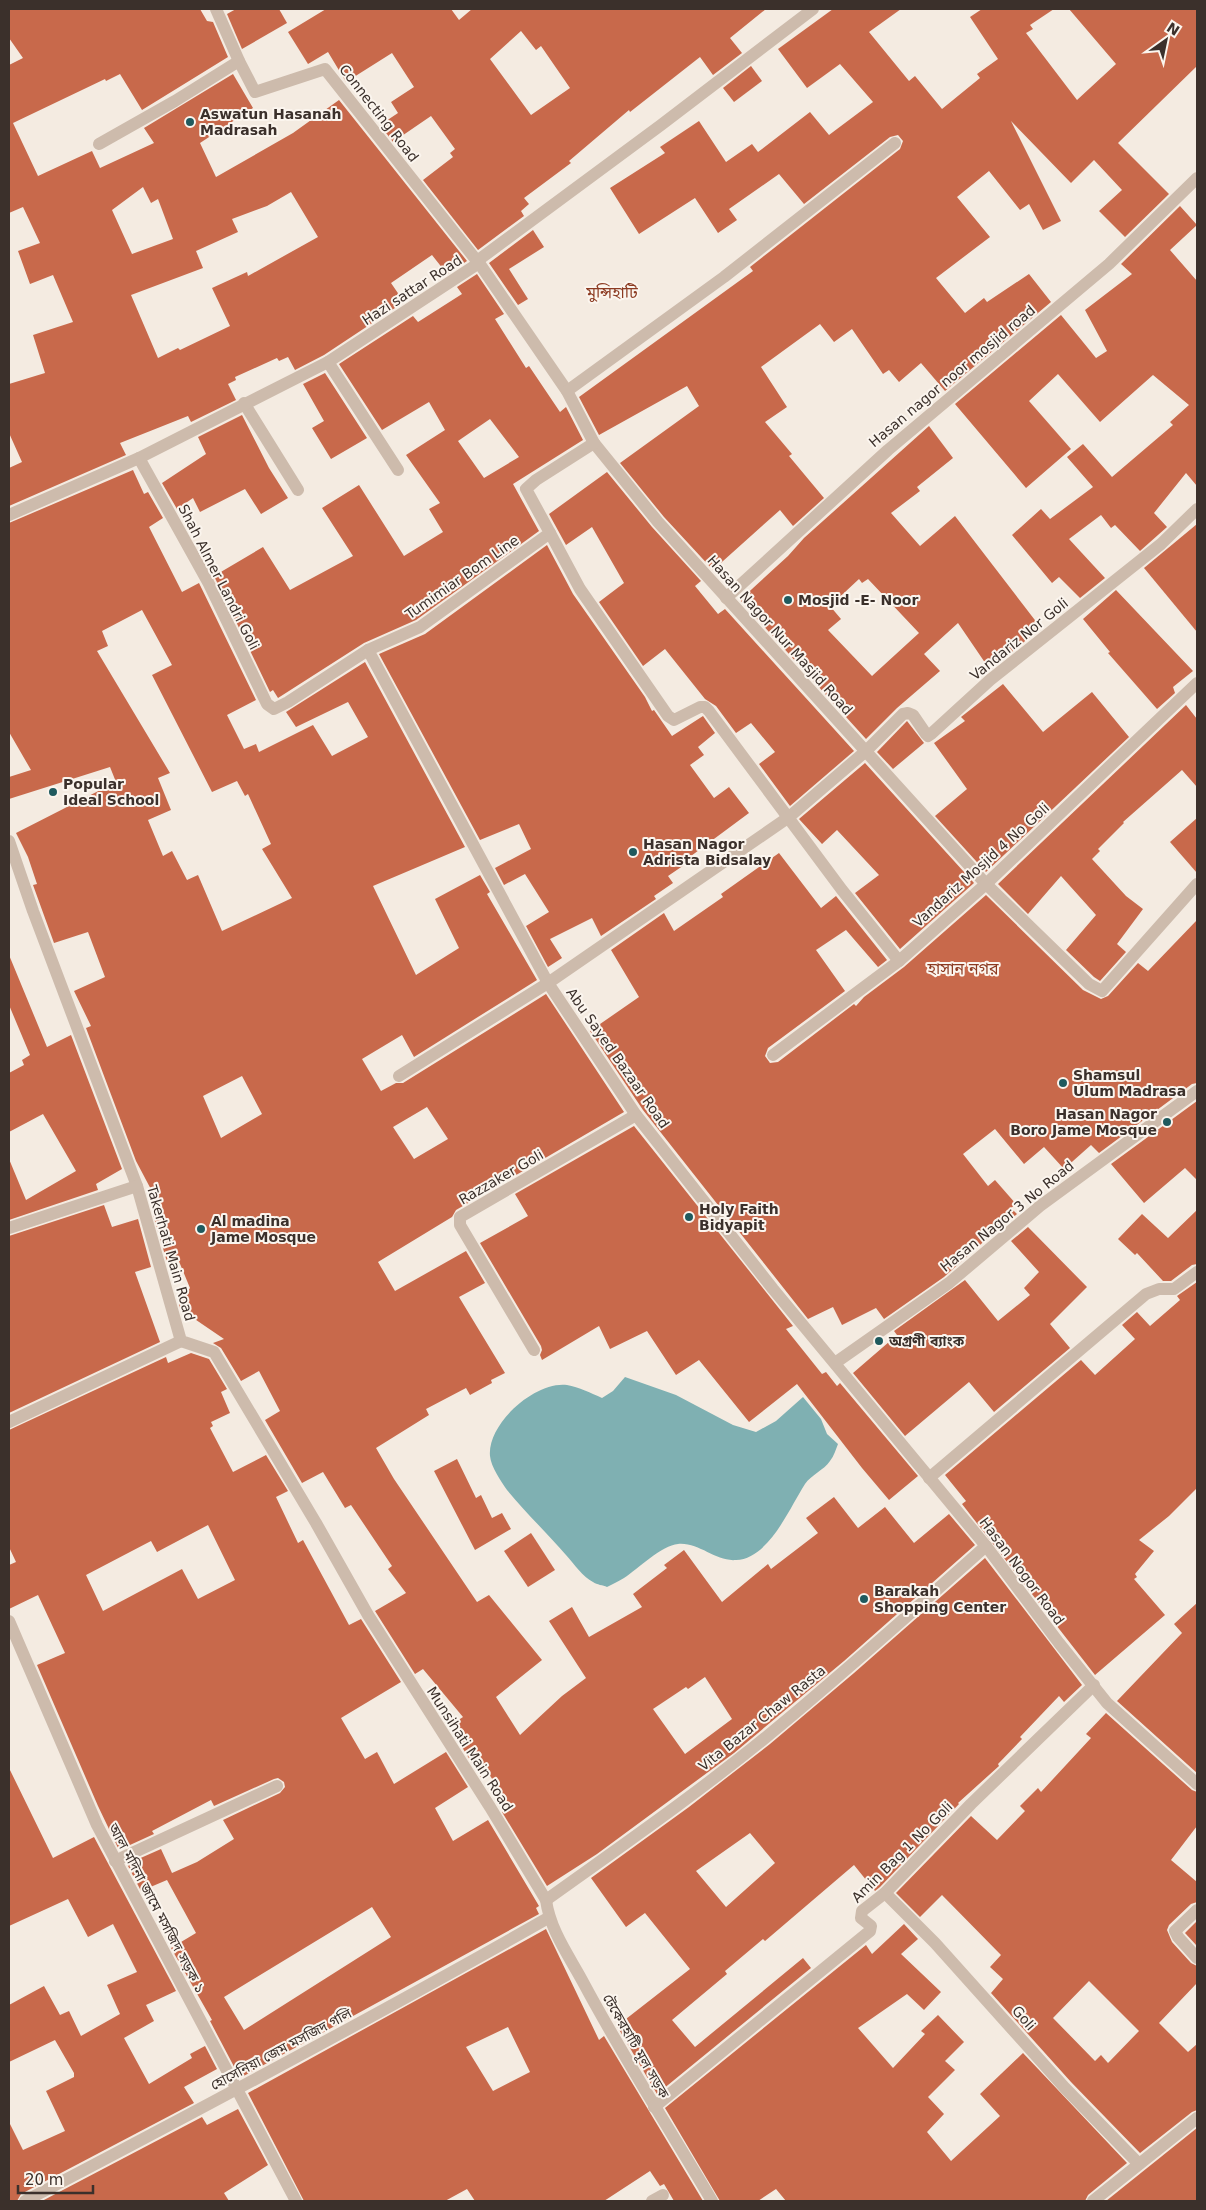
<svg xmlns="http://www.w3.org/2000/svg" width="1206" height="2210" font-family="'DejaVu Sans','Noto Sans Bengali',sans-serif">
<rect width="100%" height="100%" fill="#f4ebe1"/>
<path fill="#7fb0b2" d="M625,1377l51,18 57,30 23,7 20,-11 27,-24 18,22 6,15 11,10c-2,5 -4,12 -8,17 -6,9 -19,14 -25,23 -15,23 -36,75 -69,76 -20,2 -37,-18 -58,-16 -16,1 -40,25 -54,34 -5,3 -11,6 -17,9 -4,-2 -10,-2 -14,-5 -10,-5 -19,-18 -27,-27 -19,-22 -41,-43 -59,-65 -6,-9 -16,-23 -17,-34 -3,-32 45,-75 77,-71 12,2 24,8 35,13l11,-7z"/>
<g fill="#c8694b" fill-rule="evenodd">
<path d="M9,9h191l7,12 6,1 15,35 -86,53 -22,-36 -14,7 -1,-2 -92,44 25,53 54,-25 8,17 54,-25 -10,-15 89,-54 20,34 -53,35 16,34 77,-44 46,-33 128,161 -20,13 -15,-19 -41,28 13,19 -80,53 -29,15 -7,-13 -9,4 -2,-3 -42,19 1,3 -8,4 8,16 -45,22 -3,-6 -68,27 6,12 -117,51v-38l13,-6 -13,-29v-49l36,-11 -12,-38 40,-13 -20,-47 -23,9 -12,-33 22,-8 -17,-36 -14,6v-148l14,-7 -14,-20zM143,187l8,16 7,-4 15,40 -41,15 -20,-44zM291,192l27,45 -70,39 -1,-4 -35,16 18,38 -50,24 -2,-2 -20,10 -27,-63 72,-27 -7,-17 42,-19 -6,-13 35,-13z"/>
<polygon points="236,9 279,9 287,23 242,49 227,14"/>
<path d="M326,9h125l8,11 13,-11h294l-36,29 12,15 -29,22 -13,-18 -70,55 -1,-2 -60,51 2,2 -47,35 5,6 -8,7 3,5 -46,34 -55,-70 30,-23 -3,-4 5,-4 -24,-33 -38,26 -13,-17 18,-12 -7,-11 23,-15 -22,-34 -46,29 -18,-30 -20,12 -20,-32zM521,31l15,19 5,-4 29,42 -39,27 -41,-56z"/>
<polygon points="833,9 901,9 869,32 909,81 915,76 942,109 980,78 977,74 998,59 970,17 982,9 1054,9 1030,25 1033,29 1026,33 1077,100 1116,64 1069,9 1197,9 1197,66 1118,143 1169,194 1125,237 1099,211 1122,190 1094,160 1071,183 1011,121 1061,221 1043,230 1029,204 1020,210 989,171 957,197 990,237 936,278 965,313 984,298 987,302 1029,274 1051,302 945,391 921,363 899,382 889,370 883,374 852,329 834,342 820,324 761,367 787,407 765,422 792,454 789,456 824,498 793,526 780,510 713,570 664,517 620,463 699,406 687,386 599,435 579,397 753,271 750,267 900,149 903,141 898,135 890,137 804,204 779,174 729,209 737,220 718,233 695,198 639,234 610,188 665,153 660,147 699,121 726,162 752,144 758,152 810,112 829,135 873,102 840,64 807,88 778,49"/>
<polygon points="751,66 762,81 734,102 723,88"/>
<polygon points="1180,206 1197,225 1170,250 1197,281 1197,486 1186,473 1154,513 1167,527 1140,551 1115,525 1111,528 1101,515 1069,539 1105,578 1080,598 1059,577 1052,583 1012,535 1041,509 1050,519 1093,487 1067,457 1083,444 1112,477 1173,425 1170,422 1189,405 1153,375 1100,422 1058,374 1029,401 1071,449 1026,488 955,404 1061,315 1096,358 1107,351 1085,310 1132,274 1121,264"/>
<polygon points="533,230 544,247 509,269 528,299 518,305 489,263"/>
<path d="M477,274l27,40 -9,5 31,49 3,-2 31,46 6,-5 17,33 -70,44 26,47 -123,89 -52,23 -86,55 -5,-8 -3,2 -56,-116 49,-29 27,43 63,-34 -31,-48 37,-23 45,71 39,-24 -14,-23 11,-6 -34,-48 39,-25 -16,-28 -47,28 -43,-66 74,-48 5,6 44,-28 -5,-7zM490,419l29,38 -35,21 -26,-37z"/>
<polygon points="325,373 367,438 331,459 312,428 324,421 303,384"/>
<polygon points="242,415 269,468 288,498 261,514 245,489 200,512 193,498 177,509 162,483 206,454 198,437"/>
<path d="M929,426l24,32 -36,29 3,4 -29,22 29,33 35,-30 86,112 -51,42 -32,-47 -34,31 16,17 -43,37 -31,31 -126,-139 48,-44 16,-18zM859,579l3,4 6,-4 51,54 -47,43 -44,-46 13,-11 -11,-13z"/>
<path d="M133,470l11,24 4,-2 15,26 -14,9 33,65 17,-9 57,117 -29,15 17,34 12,-5 3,8 54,-27 19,31 36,-19 -20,-35 -52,25 -10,-15 79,-50 100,185 -92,39 43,89 43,-27 -24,-49 45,-24 10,17 -3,2 50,86 -123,77 -12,-22 -40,24 19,32 15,-8h7l143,-89 78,118 -168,98 -4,7 -74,45 17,29 71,-40 19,32 -26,14 46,76 -14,7 1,3 -22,12 -4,-7 -40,21 3,6 -53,33 18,31 83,123 12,-7 53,65 -46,37 24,38 42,-39 24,-18 -37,-57 23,-14 17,30 53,-30 -9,-13 34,-26 -3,-3 20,-15 38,52 46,-38 3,5 47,-36 -12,-15 28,-21 24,31 27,-21 29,36 35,-29 26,31 -131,116 -110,92 -137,101 -50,32 -45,-74 8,-5 -21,-33 -7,5 -22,-35 2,-2 -11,-17 12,-8 -40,-48 -8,5 -40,-63 31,-18 -18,-24 4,-3 -41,-61 -6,3 -22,-36 -21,11 -37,-63 15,-9 -21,-40 -18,10 -20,-33 -8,-5 11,-4 -44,-30 -1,-5 11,-16 -12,-29 -11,3 -14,-48 5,-2 -9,-14 5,-3 -18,-34 -50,-133 5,-2 -17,-35 31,-14 -17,-45 -34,11 -21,-58 4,-1 -9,-27 -12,-24 100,-51 -6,-15 -101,32v-22l22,-7 -22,-38v-209zM142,610l30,55 -20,10 60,117 25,-11 8,15 3,-2 23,50 -9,5 30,49 -70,33 -24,-56 -11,5 -15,-29 -9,5 -15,-36 23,-10 -13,-32 12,-5 -73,-122 11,-5 -6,-15zM242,1076l20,38 -41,24 -18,-42zM427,1107l21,32 -34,20 -21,-32zM705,1677l27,42 -47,35 -32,-45 33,-22 2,2z"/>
<polygon points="607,472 652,527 701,581 695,586 718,614 725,609 854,751 790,806 759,764 775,752 751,723 736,733 716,706 705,699 665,649 643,666 599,602 624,583 592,527 566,545 549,514"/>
<polygon points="1197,524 1197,632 1144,568"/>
<polygon points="547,545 573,594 645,697 652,711 654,710 672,736 703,716 715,733 698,747 704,755 690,765 714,798 729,787 749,813 691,856 693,859 668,876 673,883 654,896 656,899 601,936 592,918 550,939 562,958 548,967 526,926 549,912 525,874 504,885 495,868 531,849 519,824 480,840 379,654 425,634"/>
<polygon points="1116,590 1193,671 1173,687 1175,693 1157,709 1108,653 1110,652 1083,619"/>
<polygon points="1003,684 1043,732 1092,692 1129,737 986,872 935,816 967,789 934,743 965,721 961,717"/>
<polygon points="1186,705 1197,719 1197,787 1182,770 1123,822 1124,823 1098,849 1100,851 1092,859 1126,896 1143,909 1117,944 1126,952 1100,981 1094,977 1066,950 1096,915 1061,876 1028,914 998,884"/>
<polygon points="907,721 924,743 893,769 877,752"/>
<polygon points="865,763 974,883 900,949 855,893 879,875 837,830 822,844 799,819"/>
<polygon points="1197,818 1197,873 1170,842"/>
<polygon points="779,853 821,908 836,896 887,960 878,967 846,930 816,950 845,991 768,1048 765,1056 770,1063 778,1062 854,1004 856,1006 864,997 904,967 986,895 1083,990 1101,999 1108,996 1138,963 1148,971 1197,920 1197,1083 1192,1084 1099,1153 1091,1145 1064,1169 1044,1147 1024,1164 995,1129 963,1154 988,1186 995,1180 1016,1204 1011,1208 1017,1214 1000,1229 999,1228 944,1277 884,1319 876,1308 842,1325 833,1307 808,1319 643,1110 590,1031 639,997 611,950 664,913 674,931 723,897 721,894"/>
<polygon points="9,955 47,1047 71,1035 122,1169 96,1184 98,1190 9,1220 9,1159 26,1200 76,1171 43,1114 9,1132 9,1073 24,1065 22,1060 30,1055 9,1005"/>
<polygon points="1197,1101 1197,1180 1185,1168 1144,1203 1111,1164"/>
<polygon points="634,1126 793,1326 786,1329 822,1374 826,1372 837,1386 840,1383 918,1476 889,1500 862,1468 797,1384 749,1422 699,1360 676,1375 647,1331 610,1349 599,1326 542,1360 540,1355 542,1350 541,1346 480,1243 528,1216 515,1194"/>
<polygon points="104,1205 112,1227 138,1219 151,1267 135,1272 160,1342 9,1413 9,1236"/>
<polygon points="1197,1210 1197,1264 1192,1265 1171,1281 1163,1281 1137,1253 1135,1255 1118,1239 1142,1214 1168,1238"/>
<polygon points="1028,1227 1087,1287 1050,1324 1070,1348 994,1412 969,1382 905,1436 853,1373 897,1335 894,1331 965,1280 998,1321 1030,1295 1024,1288 1039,1272 1011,1241"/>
<polygon points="1197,1282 1197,1488 1169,1516 1139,1540 1154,1551 1135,1574 1137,1577 1134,1579 1165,1615 1095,1675 962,1504 966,1501 945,1475 1081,1360 1095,1375 1135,1339 1122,1325 1137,1312 1150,1326 1180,1300 1177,1296"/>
<path d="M191,1353l18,6 18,30 -6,3 9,21 -19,9 2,4 -3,2 23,44 33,-17 22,36 -12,6 22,46 5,-3 46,85 12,-6 40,63 -60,36 24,41 12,-7 17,32 52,-32 22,35 -33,21 18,33 35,-21 51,86 -3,2 3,6 -299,164 -30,-57 2,-1 -41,-72 25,-15 -29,-53 -26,11 -14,-27 34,-15 11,24 25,-11 37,-23 -11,-19 57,-27 5,-6 -1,-5 -6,-4 -4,1 -60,27 -3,-6 -59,31 2,3 -35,16 -21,-44 -61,-141 28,-12 -27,-58 -29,14v-44l7,-3 -7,-15v-117l157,-73 2,6zM208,1525l27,55 -37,19 -16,-30 -79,42 -17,-36 65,-34 6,11zM372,1907l19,30 -147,93 -20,-33z"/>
<polygon points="457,1459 476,1498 481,1495 492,1518 502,1513 511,1529 475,1550 434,1471"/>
<polygon points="531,1533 555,1570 528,1587 504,1551"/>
<path d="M985,1558l97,127 -18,17 -5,-6 -39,41 2,2 -24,25 1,2 -41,37 1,1 -79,83 -5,4 -21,-26 -89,76 -2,-2 -38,32 2,3 -55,46 23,27 108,-89 8,10 -154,126 -40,-68 73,-57 -45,-56 -19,14 -35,-49 98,-71 81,-63 84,-71zM750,1833l25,30 -49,44 -30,-36z"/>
<polygon points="1197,1603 1197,1773 1117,1701 1182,1633 1174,1624"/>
<path d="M1106,1713l86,77 5,2v34l-26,34 26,22v20l-6,2 -22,21 -2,5 5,12 19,21 6,3v17l-38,40 29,29 9,-8v66l-5,2 -52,41 -69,-71 -80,-89 12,-14 -13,-12 11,-12 -59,-60 -22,22 -24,-24 75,-77 26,24 28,-29 -5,-5 18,-18 3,4 50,-54 -5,-4zM1089,1981l50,50 -31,32 -7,-8 -6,6 -42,-43z"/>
<polygon points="9,1768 53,1858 94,1837 176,1991 146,2005 154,2021 124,2038 149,2084 192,2058 190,2054 205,2046 217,2069 184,2087 194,2103 21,2194 17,2201 9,2201 9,2122 23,2150 65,2131 46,2091 74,2077 74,2073 55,2040 9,2062 9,2005 44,1986 60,2015 69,2011 81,2036 120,2014 107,1985 137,1972 113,1924 88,1937 68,1899 9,1926"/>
<polygon points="1197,1921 1197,1946 1185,1933"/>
<polygon points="904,1924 918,1939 901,1954 941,1992 924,2010 907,1994 858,2028 893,2068 925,2034 921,2031 938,2015 964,2042 945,2061 955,2070 928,2097 944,2114 927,2132 951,2161 1000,2116 980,2094 1023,2053 1127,2163 1088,2195 1085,2201 786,2201 776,2189 758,2201 720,2201 665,2108 866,1945 872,1954"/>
<path d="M546,1929l53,111 5,-4 99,165h-29l-10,-17 -4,2 -10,-15 -46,30h-129l-8,-12 -22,12h-141l-56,-108zM508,2027l22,45 -37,19 -27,-44z"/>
<polygon points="238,2109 268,2165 224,2193 229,2201 42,2201 202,2117 207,2125"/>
<polygon points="1197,2128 1197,2201 1106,2201"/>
</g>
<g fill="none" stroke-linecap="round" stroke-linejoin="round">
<g stroke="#cdbbac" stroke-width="12">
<polyline points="216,9 239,61 255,92 325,69 477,261"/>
<polyline points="99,144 175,101 239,61"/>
<polyline points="479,263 567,391 594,443 658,522 986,884 1089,984 1102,991 1197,884"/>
<polyline points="328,362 398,470"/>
<polyline points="567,391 724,277 895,143"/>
<polyline points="244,403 298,490"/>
<polyline points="139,458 208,582 267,704 274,709 288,702 368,650 420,627 550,533 526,489 536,480 594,443"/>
<polyline points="9,515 139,458 328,362 479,263 477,261 661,125 813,9"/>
<polyline points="550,533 580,589 668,716 674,720 700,707 705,707 709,711 842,890 899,961"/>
<polyline points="726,598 888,450 1109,264 1197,178"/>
<polyline points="368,650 548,983 636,1115 773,1289 986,1546 1059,1643 1107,1703 1197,1784"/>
<path d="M9,841l24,70 104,275 44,155 33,11 102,171 52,92 122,192 56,93c4,30 23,56 37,82 40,75 86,146 129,219"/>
<polyline points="773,1055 899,961 986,884 1197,683"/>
<polyline points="399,1076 548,983 789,817 866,751 903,714 908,713 913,715 926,734 928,736 931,734 990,680 1161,544 1197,509"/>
<polyline points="9,1228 137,1186"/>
<polyline points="534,1350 460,1225 460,1217 636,1115"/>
<polyline points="835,1363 949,1283 1040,1206 1197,1091"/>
<polyline points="9,1422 181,1341"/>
<polyline points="929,1478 1146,1294 1159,1289 1174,1289 1197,1272"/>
<polyline points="9,1621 97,1825 296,2201"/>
<polyline points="115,1861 277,1786"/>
<polyline points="885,1893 935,1943 1065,2088 1139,2164"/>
<path d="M546,1900c74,-53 149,-105 219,-162 76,-62 148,-127 221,-192"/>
<polyline points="1197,1910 1175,1931 1178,1937 1197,1958"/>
<polyline points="654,2107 870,1931 871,1926 861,1918 862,1911 885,1893 971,1804 1094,1685"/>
<path d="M25,2201c176,-92 351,-185 523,-283"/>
<polyline points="652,2201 663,2195"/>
<polyline points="1093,2201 1197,2118"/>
</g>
</g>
<g fill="#1f5a5e" stroke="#fbf5ee" stroke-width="2">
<circle cx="190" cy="122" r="5"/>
<circle cx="788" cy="600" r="5"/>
<circle cx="53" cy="792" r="5"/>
<circle cx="633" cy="852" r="5"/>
<circle cx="1063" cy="1083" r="5"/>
<circle cx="1167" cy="1122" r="5"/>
<circle cx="689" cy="1217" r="5"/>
<circle cx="201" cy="1229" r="5"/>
<circle cx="879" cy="1341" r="5"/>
<circle cx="864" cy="1599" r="5"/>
</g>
<g text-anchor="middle" stroke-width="4" stroke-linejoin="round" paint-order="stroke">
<g font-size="14" fill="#3b302b" stroke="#fbf5ee">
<text transform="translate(379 113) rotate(52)" y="5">Connecting Road</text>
<text transform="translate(412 290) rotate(-33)" y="5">Hazi sattar Road</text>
<text transform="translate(952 376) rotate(-40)" y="5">Hasan nagor noor mosjid road</text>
<text transform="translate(219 577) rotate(63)" y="5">Shah Almer Landri Goli</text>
<text transform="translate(462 577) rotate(-35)" y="5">Tumimiar Bom Line</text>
<text transform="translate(780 635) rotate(48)" y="5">Hasan Nagor Nur Masjid Road</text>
<text transform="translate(1019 639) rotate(-39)" y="5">Vandariz Nor Goli</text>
<text transform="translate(981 865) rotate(-42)" y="5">Vandariz Mosjid 4 No Goli</text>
<text transform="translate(618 1058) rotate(55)" y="5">Abu Sayed Bazaar Road</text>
<text transform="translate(501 1177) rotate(-30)" y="5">Razzaker Goli</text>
<text transform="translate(1007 1216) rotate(-39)" y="5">Hasan Nagor 3 No Road</text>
<text transform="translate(171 1253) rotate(74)" y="5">Takerhati Main Road</text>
<text transform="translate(1022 1571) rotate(53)" y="5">Hasan Nogor Road</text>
<text transform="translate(762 1718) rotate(-39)" y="5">Vita Bazar Chaw Rasta</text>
<text transform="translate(470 1749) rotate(57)" y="5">Munsihati Main Road</text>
<text transform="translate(902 1852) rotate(-45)" y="5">Amin Bag 1 No Goli</text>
<text transform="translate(157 1908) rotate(62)" y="5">আল মদিনা জামে মসজিদ সড়ক ১</text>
<text transform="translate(1024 2018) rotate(49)" y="5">Goli</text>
<text transform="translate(636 2046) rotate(60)" y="5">টেকেরহাটি মূল সড়ক</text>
<text transform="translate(281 2049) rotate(-28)" y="5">হোসেনিয়া জেম মসজিদ গলি</text>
</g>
<g font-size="14" font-weight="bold" fill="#3b302b" stroke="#fbf5ee" text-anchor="start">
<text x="200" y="119">Aswatun Hasanah<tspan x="200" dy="16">Madrasah</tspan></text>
<text x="798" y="605">Mosjid -E- Noor</text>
<text x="63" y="789">Popular<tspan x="63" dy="16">Ideal School</tspan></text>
<text x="643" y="849">Hasan Nagor<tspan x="643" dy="16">Adrista Bidsalay</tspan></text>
<text x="1073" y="1080">Shamsul<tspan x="1073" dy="16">Ulum Madrasa</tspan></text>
<text x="1157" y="1119" text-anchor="end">Hasan Nagor<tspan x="1157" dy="16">Boro Jame Mosque</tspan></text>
<text x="699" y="1214">Holy Faith<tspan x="699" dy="16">Bidyapit</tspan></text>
<text x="211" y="1226">Al madina<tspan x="211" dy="16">Jame Mosque</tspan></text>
<text x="889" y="1346">অগ্রণী ব্যাংক</text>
<text x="874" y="1596">Barakah<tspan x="874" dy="16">Shopping Center</tspan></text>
</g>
<g font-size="16" fill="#8c3b22" stroke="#fbf5ee">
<text x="612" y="298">মুন্সিহাটি</text>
<text x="963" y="974">হাসান নগর</text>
</g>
</g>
<rect width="1206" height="2210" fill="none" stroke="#3b302b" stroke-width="20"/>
<g transform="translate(1166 40) rotate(33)" stroke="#fbf5ee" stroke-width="4" paint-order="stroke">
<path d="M0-4L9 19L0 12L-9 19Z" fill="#3b302b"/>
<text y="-8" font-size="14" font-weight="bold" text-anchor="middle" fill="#3b302b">N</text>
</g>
<path d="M18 2185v8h75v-8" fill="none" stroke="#3b302b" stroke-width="2.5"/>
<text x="25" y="2185" font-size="15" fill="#3b302b" stroke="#fbf5ee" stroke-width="4" paint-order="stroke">20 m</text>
</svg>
